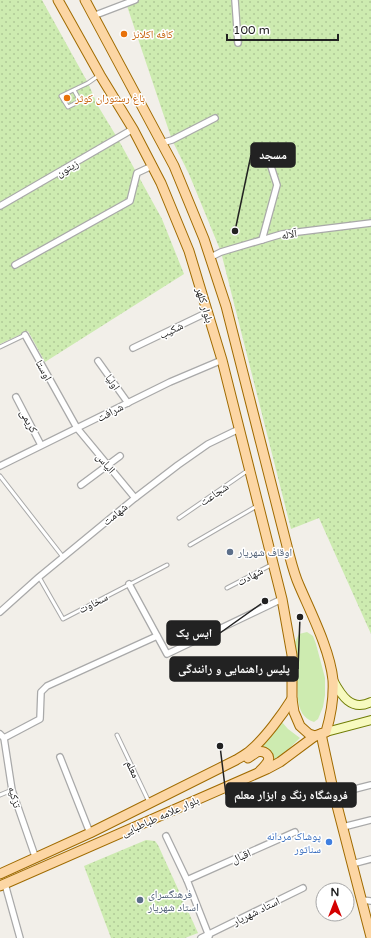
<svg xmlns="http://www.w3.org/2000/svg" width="371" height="938" font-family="'Varela Round','Noto Naskh Arabic',sans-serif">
<defs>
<pattern id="garden-dots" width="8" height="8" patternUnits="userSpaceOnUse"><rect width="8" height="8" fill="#cdebb0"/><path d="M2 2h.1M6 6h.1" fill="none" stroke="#b0c997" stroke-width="1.8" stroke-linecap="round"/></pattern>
</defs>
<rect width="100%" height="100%" fill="#f2efe9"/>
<g fill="#cdebb0">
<path d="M307,632l6,4 3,8 9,34v17l-2,12 -5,12 -4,3c-11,-3 -15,-13 -16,-23l-3,-57 4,-8z"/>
<polygon points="281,721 288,729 300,738 274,763 272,757 262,747"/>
</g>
<g fill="url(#garden-dots)">
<polygon points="0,0 42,0 88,83 98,106 118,139 162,219 184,274 45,362 28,331 0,344"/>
<polygon points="125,0 371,0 371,634 319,518 291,529 221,252 189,174 172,140"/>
<polygon points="146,840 155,841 158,845 198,933 185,938 111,938 84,866"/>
</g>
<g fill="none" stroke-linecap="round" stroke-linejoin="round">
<g stroke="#a9a9a9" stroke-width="5">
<g id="service">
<polyline points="74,90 80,101 68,107 61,96 88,83 98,76"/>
<polyline points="0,347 25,335"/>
<polyline points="0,476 63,557"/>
<polyline points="179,518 247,471"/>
<polyline points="190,545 257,506"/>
<polyline points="39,577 63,619 167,565"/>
<polyline points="227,588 271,565"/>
<polyline points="117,735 149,802"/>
<polyline points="0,795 12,790"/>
</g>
</g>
<g stroke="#a9a9a9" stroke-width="8">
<g id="minor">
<polyline points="235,0 238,43"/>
<polyline points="93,16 135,0"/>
<polyline points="161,143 172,140 215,118"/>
<polyline points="0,206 133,129"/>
<polyline points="262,240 277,185 267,154"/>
<polyline points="211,257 221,252 282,234 371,223"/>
<polyline points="15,265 130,201 137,173 152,166"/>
<polyline points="25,335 77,428 135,498"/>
<polyline points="133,348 208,312"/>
<polyline points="98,361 128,403"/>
<polyline points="16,397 41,445"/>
<polyline points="0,466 170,382 222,360"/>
<polyline points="81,485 120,456"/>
<polyline points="129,584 167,654 282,599"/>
<polyline points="0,612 39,577 135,498 178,465 208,444 239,429"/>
<polyline points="0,734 4,738 12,790 36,859"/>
<polyline points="4,738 40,719 41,692 47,686 157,636"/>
<polyline points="60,757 90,833"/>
<polyline points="351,790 371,785"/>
<polyline points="343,827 371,820"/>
<polyline points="166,836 187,880 209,936"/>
<polyline points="352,864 371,859"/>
<polyline points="187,880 295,832"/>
<polyline points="5,884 20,938"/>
<polyline points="362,900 371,901"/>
<polyline points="201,938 303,888"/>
</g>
</g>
<g stroke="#707d05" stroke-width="10">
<g id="secondary">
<path d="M333,680c8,15 18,32 38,22"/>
<polyline points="326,732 371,720"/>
</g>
</g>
<g stroke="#a06b00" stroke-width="11">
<g id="primary">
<path d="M58,0l42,75 33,54 28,54 28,68 33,109 60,239 10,56v44l2,13 6,14 9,8 6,2 11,-4c5,-17 8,-34 7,-52 -3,-30 -22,-67 -34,-95 -5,-11 -8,-24 -11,-35l-62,-244 -22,-67 -30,-73 -89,-166"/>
<polyline points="321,734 334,794 371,937"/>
<path d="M248,758c3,-2 6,-4 9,-6 8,-2 15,4 10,11 -2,3 -5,6 -7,8"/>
<path d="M0,874l90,-41 146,-73c5,-3 11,-6 15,-10 14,-12 31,-35 41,-51"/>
<polyline points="0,886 267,769 280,762 315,736"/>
</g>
</g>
<use href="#service" stroke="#fff" stroke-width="3"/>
<use href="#minor" stroke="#fff" stroke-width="5.5"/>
<use href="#secondary" stroke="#f7fabf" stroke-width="8"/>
<use href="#primary" stroke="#fcd6a4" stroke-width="9"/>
</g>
<g fill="#e8710a" stroke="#fff" stroke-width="1.5">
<circle cx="124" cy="34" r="4"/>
<circle cx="67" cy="98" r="4"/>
</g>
<g fill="#5c6f8a" stroke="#fff" stroke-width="1.5">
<circle cx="230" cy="552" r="4"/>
<circle cx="140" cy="900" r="4"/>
</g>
<circle fill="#3f7fe0" stroke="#fff" stroke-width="1.5" cx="329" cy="842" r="4"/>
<g text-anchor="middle" stroke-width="3" stroke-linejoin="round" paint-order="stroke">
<g font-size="11" fill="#c56008" stroke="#fff" text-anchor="start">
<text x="132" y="38">کافه اکلانز</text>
<text x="75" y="102">باغ رستوران کوثر</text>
</g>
<g font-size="11" fill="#222" stroke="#fff">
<text transform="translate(67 168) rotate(-30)" y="4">زیتون</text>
<text transform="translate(289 234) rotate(-9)" y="4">آلاله</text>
<text transform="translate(205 305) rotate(73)" y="4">بلوار کلهر</text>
<text transform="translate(171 330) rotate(-26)" y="4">شکیب</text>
<text transform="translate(44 370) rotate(61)" y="4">اوستا</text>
<text transform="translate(113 382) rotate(55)" y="4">اولیا</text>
<text transform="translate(110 412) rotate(-27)" y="4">شرافت</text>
<text transform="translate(29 421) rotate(62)" y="4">کریمی</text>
<text transform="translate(106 463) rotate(50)" y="4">الیاس</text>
<text transform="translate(214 494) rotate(-34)" y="4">شجاعت</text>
<text transform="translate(115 514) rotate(-39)" y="4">شهامت</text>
<text transform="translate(250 576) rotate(-28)" y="4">شهادت</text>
<text transform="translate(93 603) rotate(-27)" y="4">سخاوت</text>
<text transform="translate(133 769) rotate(65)" y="4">معلم</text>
<text transform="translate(15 797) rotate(74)" y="4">تزکیه</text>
<text transform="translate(160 816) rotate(-24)" y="4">بلوار علامه طباطبایی</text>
<text transform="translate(241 856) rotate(-24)" y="4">اقبال</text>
<text transform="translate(256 911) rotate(-26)" y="4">استاد شهریار</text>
</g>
<g font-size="11" fill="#4e5e75" stroke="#fff" text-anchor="start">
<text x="238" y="556">اوقاف شهریار</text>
<text x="148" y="898">فرهنگسرای<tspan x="148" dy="13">استاد شهریار</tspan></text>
</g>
<g font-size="11" fill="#366cbe" stroke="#fff" text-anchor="end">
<text x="321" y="840">پوشاک مردانه<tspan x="321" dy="13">سناتور</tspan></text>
</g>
</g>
<path fill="none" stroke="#222" stroke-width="1.5" d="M235 231L251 155M265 601L220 633M300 617L298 669M220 746L226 795"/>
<g fill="#222" stroke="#fff" stroke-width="1.5">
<circle cx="235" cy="231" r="4"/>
<circle cx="265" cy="601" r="4"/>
<circle cx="300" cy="617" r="4"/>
<circle cx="220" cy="746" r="4"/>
</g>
<g fill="#222" stroke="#222" stroke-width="1.5">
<rect x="251" y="143" width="44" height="24" rx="4"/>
<rect x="167" y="621" width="53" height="24" rx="4"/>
<rect x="170" y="657" width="128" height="24" rx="4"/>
<rect x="226" y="783" width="130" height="24" rx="4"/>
</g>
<g font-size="12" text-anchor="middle" font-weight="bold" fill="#fff">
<text x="273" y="159">مسجد</text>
<text x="194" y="637">ایس پک</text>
<text x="234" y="673">پلیس راهنمایی و رانندگی</text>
<text x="291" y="799">فروشگاه رنگ و ابزار معلم</text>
</g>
<g transform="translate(335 902)"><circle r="19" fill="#ffffff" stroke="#a7a7a7"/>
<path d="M0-3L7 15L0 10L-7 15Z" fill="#d40000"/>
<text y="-6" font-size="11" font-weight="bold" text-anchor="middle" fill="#222222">N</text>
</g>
<path d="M227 34v6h111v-6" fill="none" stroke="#222222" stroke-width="2"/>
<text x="233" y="34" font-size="12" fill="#222222" stroke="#ffffff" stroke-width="3" paint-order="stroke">100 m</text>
</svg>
